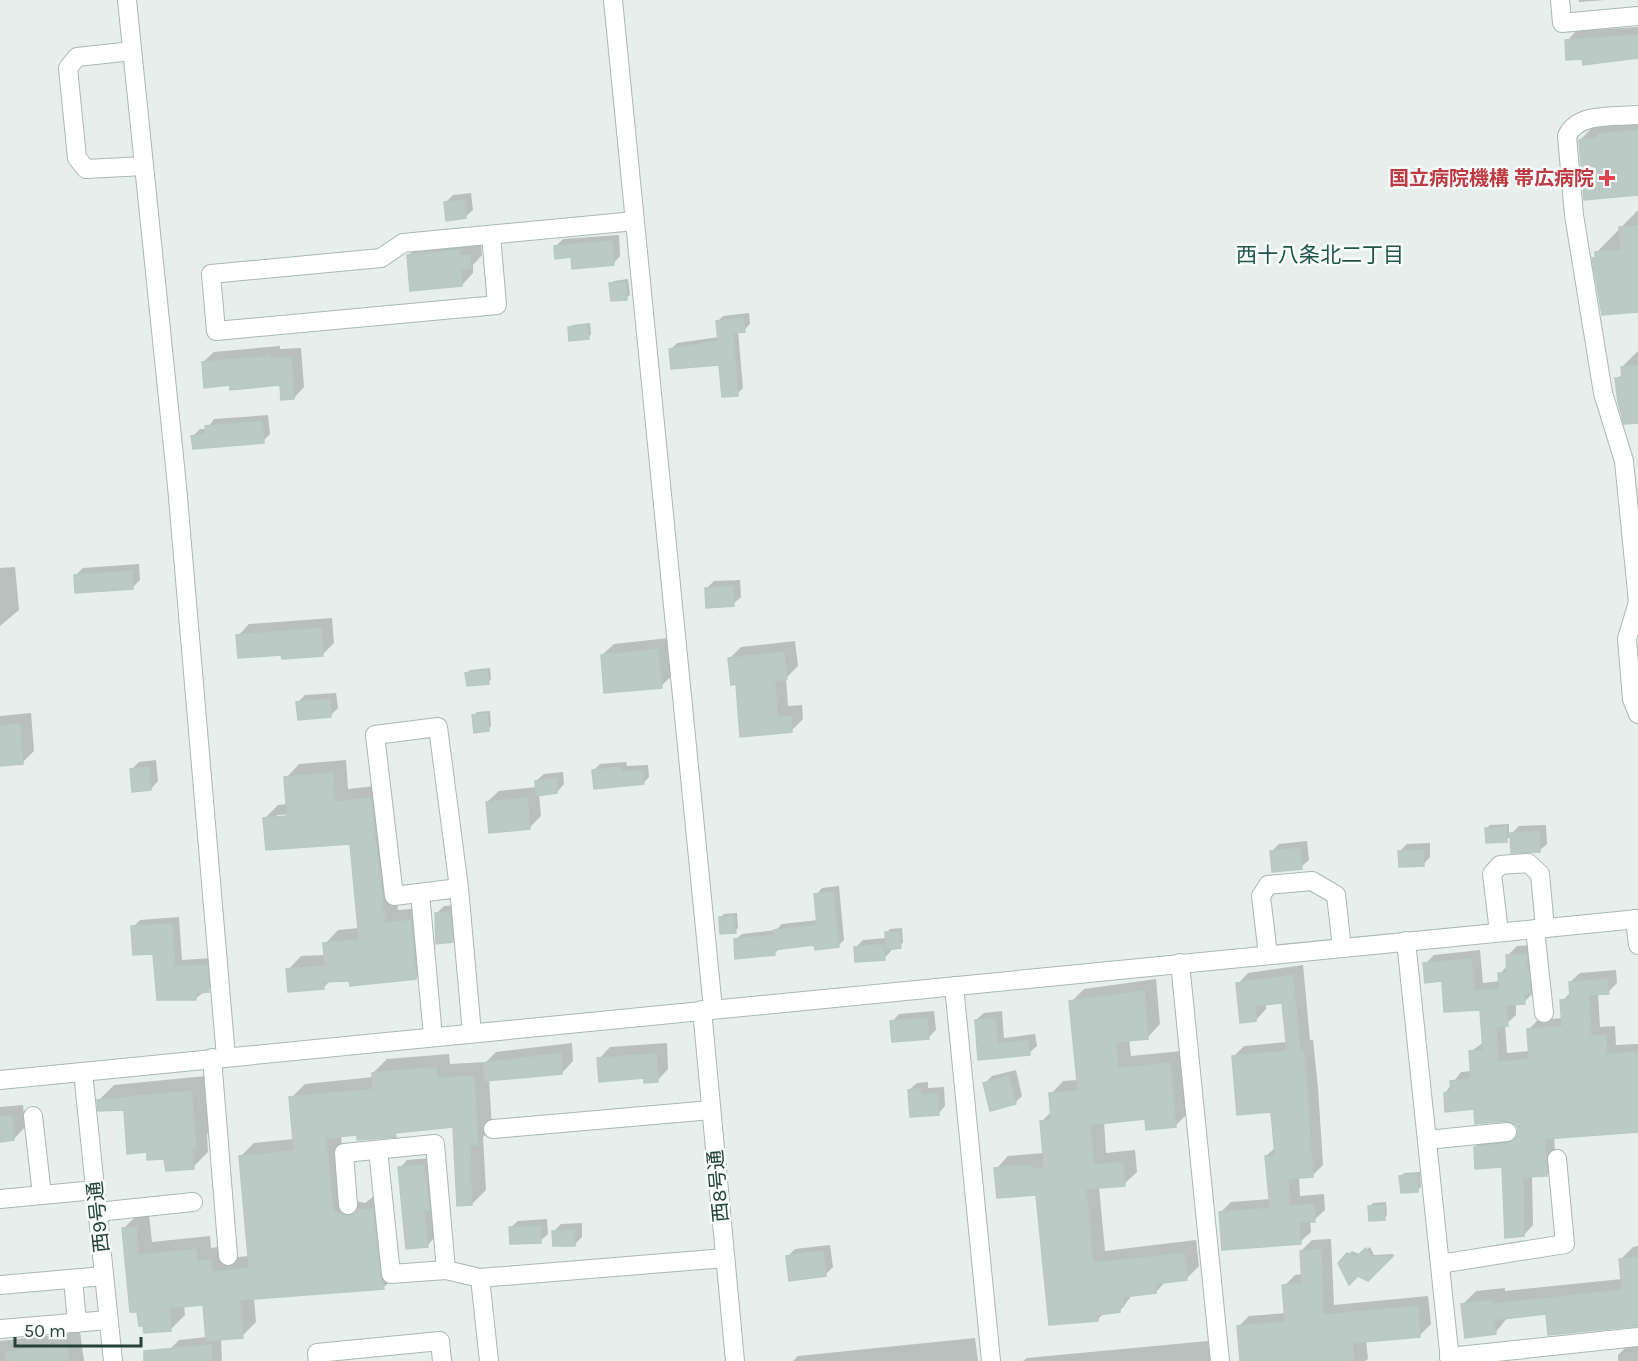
<svg xmlns="http://www.w3.org/2000/svg" width="1638" height="1361" font-family="Karla,'Noto Sans JP',sans-serif">
<rect width="100%" height="100%" fill="#e6efeb"/>
<g fill="#0003" fill-rule="evenodd">
<polygon points="1579,0 1605,0 1579,2"/>
<polygon points="1638,27 1638,57 1584,58 1567,41 1576,31"/>
<polygon points="1638,110 1638,194 1580,140 1603,117"/>
<polygon points="471,193 473,210 465,217 445,203 453,195"/>
<polygon points="1638,210 1638,310 1596,253"/>
<polygon points="619,235 620,256 613,264 572,256 556,246 563,239"/>
<polygon points="420,244 481,244 482,255 473,265 473,273 462,285 409,255"/>
<polygon points="628,279 630,295 626,298 611,284 614,281"/>
<polygon points="749,313 750,324 744,330 738,331 743,388 737,394 721,363 671,349 677,343 719,337 717,322 723,316"/>
<polygon points="590,323 591,334 588,338 570,328 573,325"/>
<polygon points="280,346 280,349 301,348 304,387 294,398 281,384 231,384 203,362 214,352"/>
<polygon points="1638,351 1638,421 1617,379 1623,373 1622,367"/>
<polygon points="268,415 270,434 263,441 193,436 200,429 207,429 214,419"/>
<polygon points="139,564 140,580 132,588 75,576 83,568"/>
<polygon points="15,567 19,610 0,626 0,568"/>
<polygon points="740,580 741,597 733,604 706,589 714,581"/>
<polygon points="332,618 334,643 323,654 283,653 238,636 249,624"/>
<polygon points="669,638 673,675 661,686 602,655 614,644"/>
<polygon points="795,641 798,666 786,678 788,706 802,705 803,719 791,731 738,683 730,658 741,647"/>
<polygon points="490,668 491,679 488,682 467,673 470,670"/>
<polygon points="336,693 338,708 330,716 298,702 305,695"/>
<polygon points="490,711 491,726 488,730 474,715 477,712"/>
<polygon points="31,713 34,751 23,762 0,764 0,716"/>
<polygon points="156,760 158,781 151,789 131,770 139,762"/>
<path d="M346,760l2,29 36,-4 14,125 26,-2 5,56 -13,14 -85,2 -8,8 -35,-18 13,-14 25,-1 -1,-11 13,-14 21,-2 -8,-86 -86,-24 13,-13 10,-1 -2,-26 13,-14zM295,814v3l-18,1v-3z"/>
<polygon points="626,762 627,766 648,765 649,777 643,783 594,770 600,764"/>
<polygon points="563,772 564,784 557,792 539,794 541,816 530,827 487,802 499,791 537,787 536,781 544,774"/>
<polygon points="1509,824 1509,836 1519,826 1546,825 1547,844 1539,851 1512,835 1506,840 1486,829 1490,825"/>
<polygon points="1307,841 1309,860 1301,867 1271,852 1279,844"/>
<polygon points="1430,843 1430,857 1423,865 1399,852 1407,844"/>
<polygon points="839,886 844,940 838,946 815,943 780,948 774,954 735,940 742,934 776,930 782,924 818,920 816,895 822,888"/>
<polygon points="457,905 459,933 452,941 436,914 444,906"/>
<polygon points="737,913 738,928 735,931 720,918 724,914"/>
<polygon points="179,917 182,960 213,958 215,984 196,998 133,927 140,920"/>
<polygon points="902,928 903,943 891,948 891,951 884,958 856,947 863,940 887,938 887,932 890,929"/>
<polygon points="1535,945 1533,993 1524,1002 1516,1003 1516,1015 1505,1025 1507,1053 1530,1051 1528,1030 1538,1020 1563,1018 1562,1001 1571,992 1570,982 1580,973 1616,970 1617,983 1608,992 1598,993 1600,1027 1615,1026 1616,1045 1638,1044 1638,1130 1554,1136 1556,1165 1547,1174 1532,1175 1533,1225 1524,1235 1503,1165 1475,1147 1485,1138 1519,1134 1517,1124 1445,1093 1461,1072 1472,1071 1470,1052 1484,1042 1481,1008 1425,964 1434,955 1480,950 1483,983 1500,981 1500,974 1508,965 1507,956 1517,946"/>
<polygon points="1303,965 1310,1040 1313,1040 1318,1088 1323,1165 1313,1175 1299,1177 1300,1196 1324,1194 1325,1210 1314,1220 1310,1220 1311,1232 1300,1242 1221,1212 1231,1202 1271,1199 1266,1156 1276,1147 1272,1111 1233,1057 1244,1046 1287,1042 1283,1001 1266,1003 1266,1009 1256,1020 1238,984 1248,973"/>
<polygon points="1156,979 1160,1024 1148,1037 1129,1039 1131,1056 1182,1051 1188,1113 1175,1126 1147,1118 1104,1122 1106,1153 1135,1150 1137,1172 1124,1184 1099,1187 1105,1251 1196,1240 1199,1266 1186,1279 1166,1281 1156,1292 1132,1295 1120,1311 1104,1313 1098,1319 1038,1193 996,1169 1008,1156 1044,1153 1041,1122 1052,1111 1051,1094 1063,1081 1078,1080 1071,1002 1084,989"/>
<polygon points="934,1011 936,1030 928,1038 892,1022 899,1014"/>
<polygon points="1002,1011 1004,1038 1035,1034 1037,1046 1029,1053 980,1058 976,1020 984,1013"/>
<polygon points="572,1043 573,1061 562,1073 489,1079 492,1129 483,1137 486,1190 472,1204 454,1126 399,1131 395,1135 341,1135 347,1199 365,1203 374,1196 386,1195 398,1273 384,1287 254,1298 256,1322 242,1336 221,1338 222,1361 170,1361 169,1350 179,1340 207,1337 204,1303 184,1305 185,1315 171,1329 123,1229 137,1215 149,1214 152,1242 210,1236 211,1248 225,1246 226,1258 250,1256 240,1157 254,1143 294,1139 291,1098 305,1084 374,1077 373,1073 387,1059 449,1054 450,1064 486,1062 496,1052"/>
<polygon points="667,1043 668,1069 657,1081 599,1059 610,1047"/>
<polygon points="1016,1070 1022,1096 1015,1103 985,1083 992,1076"/>
<polygon points="206,1076 211,1130 207,1134 208,1152 193,1167 148,1150 125,1108 99,1100 114,1085"/>
<polygon points="928,1082 928,1088 944,1087 945,1106 938,1114 909,1090 917,1083"/>
<polygon points="23,1105 25,1127 14,1139 0,1140 0,1107"/>
<polygon points="431,1158 434,1238 427,1246 400,1168 407,1160"/>
<polygon points="1420,1172 1421,1187 1417,1191 1401,1177 1404,1173"/>
<polygon points="1386,1202 1387,1215 1384,1218 1370,1206 1373,1203"/>
<polygon points="547,1219 548,1234 540,1241 510,1228 518,1221"/>
<polygon points="582,1223 582,1237 575,1244 554,1231 561,1224"/>
<polygon points="1331,1239 1334,1305 1428,1296 1431,1324 1420,1335 1366,1340 1368,1359 1365,1361 1241,1361 1238,1327 1249,1316 1286,1313 1284,1286 1295,1275 1303,1274 1301,1251 1312,1240"/>
<polygon points="830,1245 833,1267 825,1275 787,1257 795,1249"/>
<polygon points="1638,1246 1638,1326 1547,1313 1508,1317 1495,1333 1463,1304 1476,1291 1505,1288 1505,1291 1622,1279 1620,1260 1633,1247"/>
<polygon points="1370,1247 1374,1255 1394,1254 1368,1279 1340,1264 1352,1251 1361,1255"/>
<polygon points="80,1332 84,1361 0,1361 0,1341"/>
<polygon points="975,1338 978,1361 793,1361 798,1356"/>
<polygon points="1208,1341 1210,1361 1023,1361 1027,1358"/>
<polygon points="1638,1346 1638,1361 1618,1361 1618,1355 1625,1348"/>
</g>
<g fill="#bbcac4" stroke="#b8c9c2" stroke-width="1.5">
<polygon points="1638,35 1638,58 1583,65 1582,59 1566,60 1565,40"/>
<polygon points="1638,130 1638,195 1584,200 1579,140 1598,138 1598,134"/>
<polygon points="464,200 466,218 446,221 444,202"/>
<polygon points="1638,226 1638,312 1602,315 1592,258 1595,258 1595,252 1621,250 1619,227"/>
<polygon points="612,241 614,265 572,269 571,257 555,259 554,246"/>
<polygon points="460,250 460,256 470,255 471,268 461,269 462,286 410,291 407,255"/>
<polygon points="625,282 627,300 611,301 609,283"/>
<polygon points="743,318 745,332 733,333 738,396 722,397 719,365 671,369 669,349 718,341 716,321"/>
<polygon points="587,325 589,339 569,341 568,327"/>
<polygon points="270,356 270,359 291,357 294,399 281,400 280,385 230,390 230,385 204,388 202,362"/>
<polygon points="1638,365 1638,423 1624,424 1618,402 1615,378 1622,378 1621,367"/>
<polygon points="262,421 264,443 193,449 191,436 206,434 205,426"/>
<polygon points="132,571 133,589 75,593 74,575"/>
<polygon points="733,586 734,606 706,608 705,588"/>
<polygon points="321,628 323,656 282,659 281,655 238,658 236,635"/>
<polygon points="658,649 662,688 604,693 601,655"/>
<polygon points="784,652 787,679 775,681 777,717 791,716 792,732 740,737 736,684 731,685 728,658"/>
<polygon points="487,670 489,684 467,686 465,673"/>
<polygon points="330,699 331,717 298,720 296,702"/>
<polygon points="487,713 489,731 474,733 472,715"/>
<polygon points="20,724 23,764 0,766 0,726"/>
<polygon points="149,767 151,790 132,792 130,769"/>
<polygon points="621,767 621,772 643,770 644,784 594,789 592,770"/>
<polygon points="333,773 335,802 371,798 385,923 411,920 416,979 350,986 349,981 323,982 324,989 288,992 286,969 325,966 323,943 359,940 350,844 266,850 263,818 287,816 284,777"/>
<polygon points="556,778 557,793 536,796 535,781"/>
<polygon points="527,798 530,829 489,833 486,802"/>
<polygon points="1506,827 1507,842 1486,843 1485,828"/>
<polygon points="1539,831 1540,852 1511,853 1510,833"/>
<polygon points="1300,848 1302,869 1272,872 1270,851"/>
<polygon points="1423,850 1424,866 1399,867 1398,851"/>
<polygon points="833,892 839,947 815,950 814,945 788,948 774,950 775,955 735,959 734,939 774,935 774,930 817,925 814,894"/>
<polygon points="450,912 453,942 436,944 435,913"/>
<polygon points="734,916 736,933 720,934 719,917"/>
<polygon points="172,924 175,966 207,965 209,992 196,993 196,1000 157,1000 153,954 133,955 131,926"/>
<polygon points="899,931 901,948 886,950 885,932"/>
<polygon points="883,944 885,960 855,962 854,947"/>
<polygon points="1526,954 1531,993 1524,994 1525,1004 1506,1005 1508,1026 1496,1027 1498,1062 1529,1059 1527,1029 1562,1026 1560,1000 1570,999 1569,982 1607,979 1609,994 1589,995 1591,1036 1606,1035 1607,1054 1637,1052 1638,1132 1545,1139 1547,1176 1523,1177 1524,1236 1505,1238 1502,1167 1475,1169 1474,1147 1509,1143 1517,1137 1518,1130 1516,1125 1506,1121 1475,1124 1474,1109 1445,1112 1444,1093 1451,1092 1450,1081 1471,1079 1469,1051 1483,1050 1480,1010 1444,1012 1442,981 1425,983 1423,963 1471,959 1474,991 1499,989 1498,973 1507,973 1506,955"/>
<polygon points="1293,975 1300,1050 1303,1050 1308,1099 1313,1177 1288,1179 1290,1206 1314,1204 1315,1222 1299,1222 1301,1244 1222,1250 1219,1212 1270,1208 1265,1156 1275,1156 1271,1112 1237,1115 1232,1056 1287,1051 1282,1003 1255,1006 1256,1021 1240,1023 1236,983"/>
<polygon points="1144,991 1148,1039 1116,1042 1118,1068 1170,1063 1176,1127 1146,1130 1145,1119 1090,1125 1094,1165 1123,1162 1125,1186 1086,1189 1093,1263 1184,1253 1187,1280 1155,1284 1156,1293 1123,1297 1124,1306 1120,1306 1120,1312 1098,1315 1098,1321 1049,1325 1036,1195 997,1198 994,1168 1031,1165 1032,1169 1044,1167 1040,1121 1051,1120 1049,1093 1078,1091 1069,1001"/>
<polygon points="927,1018 929,1039 892,1042 890,1021"/>
<polygon points="995,1018 998,1044 1028,1040 1030,1055 978,1060 975,1020"/>
<polygon points="561,1053 562,1074 485,1081 483,1063"/>
<polygon points="656,1054 658,1082 644,1083 644,1078 599,1082 597,1058"/>
<polygon points="436,1067 437,1078 474,1076 478,1145 470,1145 472,1205 457,1206 453,1127 395,1133 396,1137 357,1140 357,1135 326,1138 333,1212 349,1216 358,1210 373,1209 380,1275 384,1289 240,1300 243,1338 206,1341 203,1305 169,1308 171,1331 144,1333 143,1326 139,1326 137,1312 130,1312 122,1228 136,1227 138,1255 196,1249 197,1261 211,1260 212,1272 249,1268 239,1156 294,1151 289,1097 373,1089 372,1073"/>
<polygon points="1008,1076 1016,1104 990,1111 983,1083"/>
<polygon points="921,1088 921,1095 937,1094 939,1115 910,1117 908,1090"/>
<polygon points="191,1091 196,1147 192,1148 194,1169 166,1171 164,1159 147,1160 147,1152 127,1154 124,1110 98,1111 97,1100"/>
<polygon points="12,1116 14,1140 0,1142 0,1117"/>
<polygon points="424,1165 429,1210 424,1210 428,1247 406,1249 398,1167"/>
<polygon points="1417,1174 1418,1192 1401,1193 1399,1176"/>
<polygon points="1384,1205 1385,1220 1369,1221 1368,1206"/>
<polygon points="540,1226 541,1243 510,1244 509,1227"/>
<polygon points="575,1230 575,1246 553,1246 552,1231"/>
<polygon points="1366,1248 1371,1257 1393,1256 1368,1281 1358,1276 1349,1285 1338,1263 1347,1253 1356,1257"/>
<polygon points="1321,1249 1323,1315 1418,1306 1420,1337 1352,1343 1354,1361 1240,1361 1237,1326 1285,1322 1282,1285 1302,1284 1300,1251"/>
<polygon points="823,1251 826,1276 789,1281 786,1256"/>
<polygon points="1638,1257 1638,1326 1548,1335 1546,1314 1494,1320 1496,1334 1465,1338 1461,1304 1492,1300 1492,1304 1622,1290 1619,1259"/>
<polygon points="67,1345 69,1361 6,1361 5,1352"/>
<polygon points="211,1345 212,1361 144,1361 144,1351"/>
</g>
<g fill="none" stroke-linecap="round" stroke-linejoin="round">
<g stroke="#a8b8b2" stroke-width="20">
<g id="minor">
<polyline points="127,0 177,486 226,1057"/>
<polyline points="613,0 713,1009"/>
<polyline points="1560,0 1562,23 1638,16"/>
<polyline points="132,51 77,57 68,68 77,158 86,169 144,166"/>
<path d="M1638,115c-23,2 -60,-3 -71,21l7,79 29,178 21,68 14,141"/>
<polyline points="491,235 497,305 216,331 211,274 381,258 403,243 635,221"/>
<polyline points="1638,602 1627,639 1632,699 1638,714"/>
<polyline points="459,888 394,896 375,735 438,727 459,888 472,1033"/>
<polyline points="420,893 433,1037"/>
<polyline points="1635,919 1638,945"/>
<polyline points="1535,929 1544,1013"/>
<polyline points="1499,932 1492,874 1500,865 1528,863 1540,874 1545,928"/>
<polyline points="1406,941 1450,1361"/>
<polyline points="1268,955 1261,896 1268,885 1312,881 1336,895 1342,948"/>
<polyline points="1180,963 1220,1361"/>
<polyline points="954,986 991,1361"/>
<polyline points="702,1010 735,1361"/>
<polyline points="212,1058 228,1256"/>
<polyline points="83,1072 113,1361"/>
<polyline points="0,1080 1638,919"/>
<polyline points="33,1116 42,1195"/>
<polyline points="493,1129 711,1110"/>
<polyline points="1427,1140 1507,1132"/>
<polyline points="378,1150 391,1274 446,1270 480,1278"/>
<polyline points="0,1199 95,1190"/>
<polyline points="348,1205 344,1153 435,1144 446,1270"/>
<polyline points="97,1212 193,1202"/>
<polyline points="1440,1264 1565,1244 1557,1159"/>
<polyline points="73,1279 77,1323"/>
<polyline points="0,1285 104,1276"/>
<polyline points="0,1329 108,1320"/>
<polyline points="1449,1357 1638,1337"/>
<polyline points="318,1361 317,1353 440,1341 442,1361"/>
<polyline points="489,1361 480,1278 725,1258"/>
</g>
</g>
<use href="#minor" stroke="#fff" stroke-width="18"/>
</g>
<path fill="#e0444e" stroke="#f7fbf9" stroke-width="2" d="M1604 169h6v6h6v6h-6v6h-6v-6h-6v-6h6z"/>
<g text-anchor="middle" stroke-width="5" stroke-linejoin="round" paint-order="stroke">
<g font-size="20" font-weight="bold" fill="#be3a42" stroke="#f7fbf9" text-anchor="end">
<text x="1594" y="185">国立病院機構 帯広病院</text>
</g>
<g font-size="20" fill="#24423a" stroke="#f7fbf9">
<text transform="translate(718 1186) rotate(-95)" y="7">西8号通</text>
<text transform="translate(98 1217) rotate(-96)" y="7">西9号通</text>
</g>
<g font-size="21" fill="#1f5548" stroke="#f7fbf9">
<text x="1320" y="262">西十八条北二丁目</text>
</g>
</g>
<path d="M15 1337v9h126v-9" fill="none" stroke="#24423a" stroke-width="3"/>
<text x="24" y="1337" font-size="18" fill="#24423a" stroke="#f7fbf9" stroke-width="4.5" paint-order="stroke">50 m</text>
</svg>
